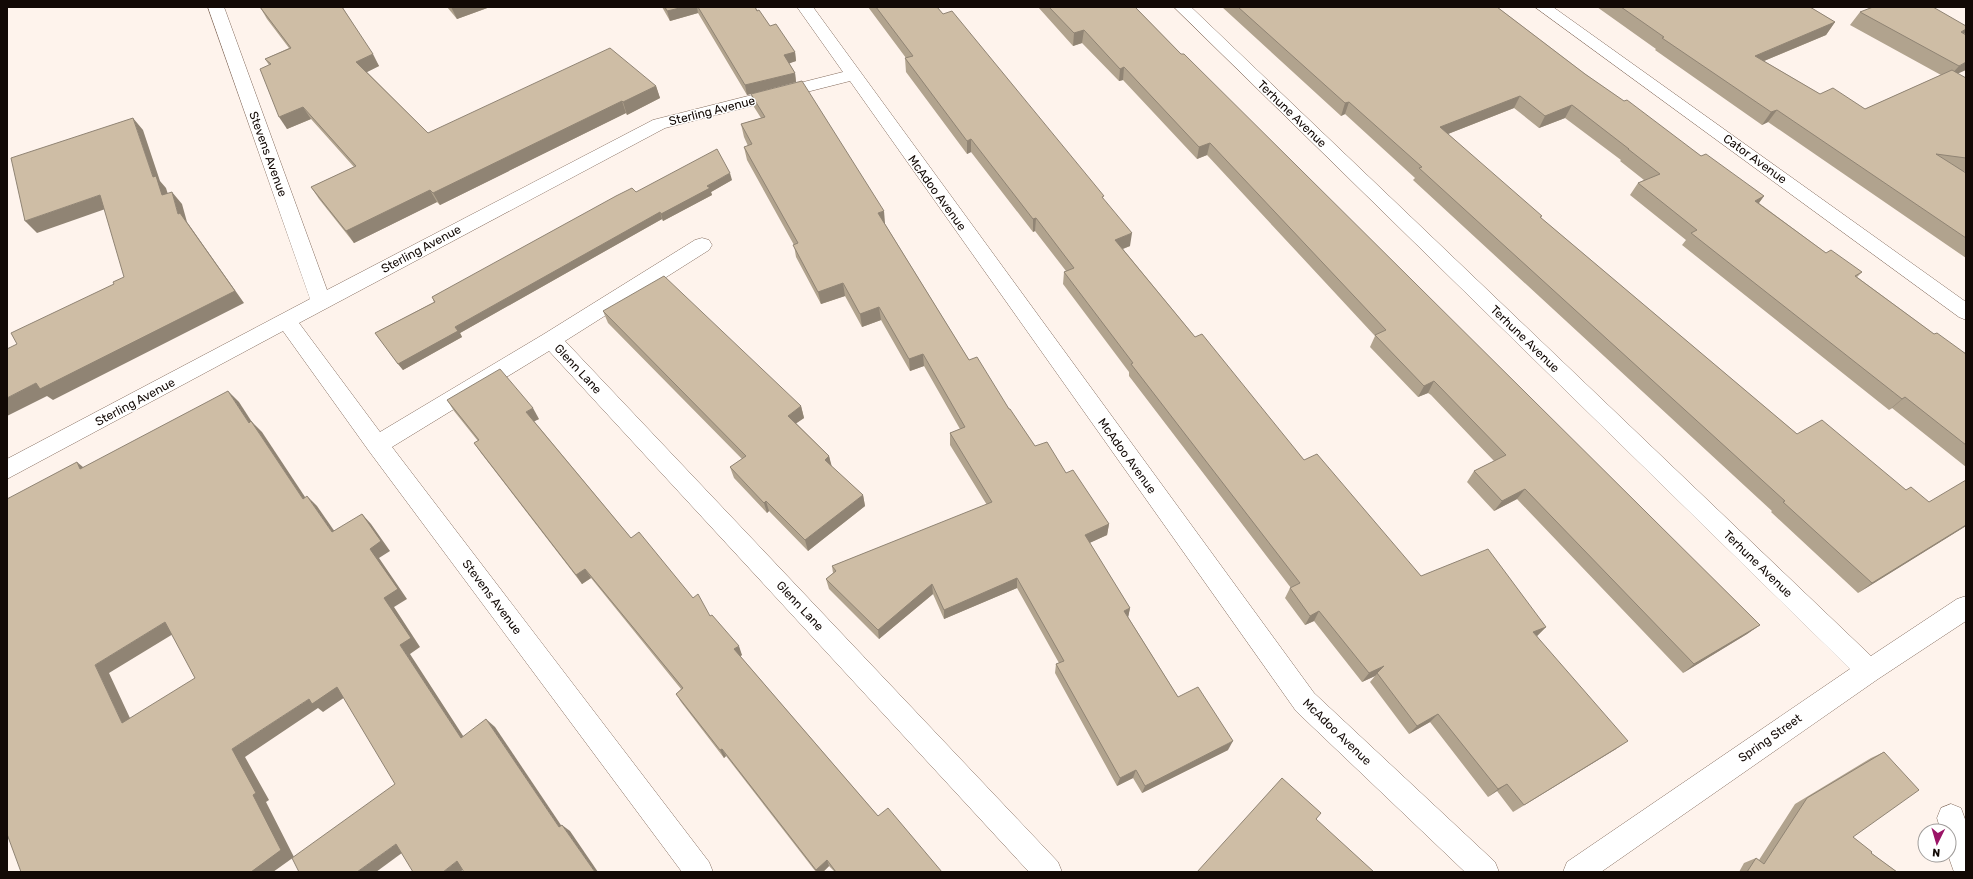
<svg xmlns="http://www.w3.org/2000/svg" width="1973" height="879" font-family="Rubik,sans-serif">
<rect width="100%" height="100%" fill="#fef3ec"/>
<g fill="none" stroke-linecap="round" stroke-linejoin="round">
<g stroke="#856d5f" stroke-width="1">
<g id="minor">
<polygon points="208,7 224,7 327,290 653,120 843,72 797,7 813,7 1314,693 1495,862 1499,872 1465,872 1296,711 850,81 665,128 299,323 380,432 544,334 695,240 702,238 709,240 712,245 709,250 565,341 1058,862 1062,872 1029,872 549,351 392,447 709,862 713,872 682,872 369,451 283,331 7,479 7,459 310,299"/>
<polygon points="1174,7 1191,7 1871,656 1957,599 1966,596 1966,621 1878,679 1601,872 1563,872 1567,862 1850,669"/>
<polygon points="1535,7 1553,7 1966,302 1966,320 1959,317"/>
<polygon points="1951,804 1961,808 1966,822 1966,872 1954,872 1948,855 1949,831 1941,831 1937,818 1941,808"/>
</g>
</g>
<use href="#minor" fill="#fff" fill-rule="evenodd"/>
</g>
<g fill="#b1a38e">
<polygon points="260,7 343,8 379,66 367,72 428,133 656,86 660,98 627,115 626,113 440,205 437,202 354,243 319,199 311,187 354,167 311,119 287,129 269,65 265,59 289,48 267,19"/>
<polygon points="447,7 490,7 457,19"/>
<polygon points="662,7 755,7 770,26 795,52 796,61 789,63 795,73 796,82 747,95 698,13 670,21"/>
<polygon points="868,7 937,7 1104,200 1130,246 1123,249 1195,337 1304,460 1421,576 1546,627 1537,636 1616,749 1513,812 1497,791 1488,797 1430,722 1409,734 1370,682 1375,676 1362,682 1314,621 1305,625 1285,598 1290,588 1291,588 1129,376 1129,372 1063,284 1064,272 1066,271 1035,231 1033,232 971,152 967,154 906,72 905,58 906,58"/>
<polygon points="1038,7 1135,7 1181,54 1760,625 1747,634 1683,673 1517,499 1494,511 1467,482 1474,471 1494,461 1431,395 1428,393 1418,397 1370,347 1375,336 1207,155 1197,159 1123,80 1119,81 1082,43 1073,46"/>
<polygon points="1222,7 1497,7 1585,74 1701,156 1764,196 1759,203 1826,253 1862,272 1857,277 1934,334 1966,354 1966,467 1892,408 1889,410 1682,245 1686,240 1630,195 1638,183 1644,180 1620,161 1621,160 1565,118 1539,128 1514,108 1448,134 1541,218 1797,434 1929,502 1966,526 1858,593 1771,512 1772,511 1413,180 1415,178 1345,114 1341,116"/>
<polygon points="1597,7 1810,7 1835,22 1826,35 1764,61 1820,94 1865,109 1941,75 1850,25 1860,12 1965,34 1958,74 1966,78 1966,172 1962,171 1966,173 1966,258 1768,122 1762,125 1655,50 1656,49"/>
<polygon points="751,94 885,223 885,224 969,360 1009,409 1035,446 1066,473 1109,524 1107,535 1089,543 1130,608 1128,617 1178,697 1228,750 1142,793 1133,778 1117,786 1055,673 1056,664 1059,663 1017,588 944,619 933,594 879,639 829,589 826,579 833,573 832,566 987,505 950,445 950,433 960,429 924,366 910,371 881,320 862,327 845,296 821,304 796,257 794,245 747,160 744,147 748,146 744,137 741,124 761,118 754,107"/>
<polygon points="732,180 711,192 712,195 663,221 662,219 460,333 462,337 403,370 375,333 434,302 432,297 636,192"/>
<polygon points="603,311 801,406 804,418 796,423 829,456 831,466 863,495 865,506 808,551 769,511 767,513 734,478 730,467 742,459 608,323"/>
<polygon points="447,400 539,419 534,421 631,538 693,598 710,616 742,655 740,656 878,816 942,872 835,872 829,866 823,872 816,872 726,756 724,758 681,702 676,694 681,689 591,578 582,584 481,453 474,443 478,441 454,411"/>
<polygon points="1884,752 1853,837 1871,853 1897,872 1739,872 1744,863 1756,858 1759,860 1795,804 1871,758"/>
</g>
<g fill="#908474">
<polygon points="451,7 490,7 457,19"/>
<polygon points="684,7 697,7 698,13 670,21 667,11"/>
<polygon points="1835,22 1826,35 1747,68 1755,56"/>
<polygon points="1966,29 1966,32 1959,40 1961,32"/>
<polygon points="1084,30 1082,43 1073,46 1074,33"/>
<polygon points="795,52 796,61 785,65 784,55"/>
<polygon points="373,54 379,66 363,74 356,62"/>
<polygon points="1966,62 1966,70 1948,78 1959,66"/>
<polygon points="1124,67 1123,80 1119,81 1120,69"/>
<polygon points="795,73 796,82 747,95 745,85"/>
<polygon points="656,86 660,98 627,115 623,102"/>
<polygon points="1520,96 1514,108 1435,139 1440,127"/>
<polygon points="622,101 626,113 440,205 433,193"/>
<polygon points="1349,102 1345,114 1341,116 1345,103"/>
<polygon points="1572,105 1565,118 1539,128 1545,116"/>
<polygon points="303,107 311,119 287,129 279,117"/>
<polygon points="1777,110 1768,122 1762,125 1771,112"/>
<polygon points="133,118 143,130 160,181 166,188 172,207 162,195 153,177"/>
<polygon points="971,139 971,152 967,154 967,141"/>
<polygon points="1210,143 1207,155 1197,159 1199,147"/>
<polygon points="730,173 732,180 711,192 712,195 663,221 661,214 707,186"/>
<polygon points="430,190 437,202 354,243 346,231"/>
<polygon points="172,192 182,204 187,222 244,303 53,400 47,396 7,416 7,398 36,383 178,214"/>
<polygon points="100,195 111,207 37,233 25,221"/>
<polygon points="1764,196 1755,208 1755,201"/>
<polygon points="884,211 885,223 879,225 878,213"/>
<polygon points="660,212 662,219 460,333 462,337 403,370 398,364 455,327"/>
<polygon points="1036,218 1035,231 1033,232 1033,219"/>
<polygon points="1132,233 1130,246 1114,252 1115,240"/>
<polygon points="843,283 845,296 821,304 818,292"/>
<polygon points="879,307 881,320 862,327 860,314"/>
<polygon points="923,354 924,366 910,371 909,359"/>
<polygon points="1434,381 1428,393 1418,397 1424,386"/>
<polygon points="228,391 239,402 259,433 249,423"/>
<polygon points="1905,397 1892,408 1889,410 1902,399"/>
<polygon points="801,406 804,418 791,427 788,416"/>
<polygon points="533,408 539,419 533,422 526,412"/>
<polygon points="251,421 262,432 313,509 303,499"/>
<polygon points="829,456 832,467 825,460"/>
<polygon points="77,462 90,473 80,469"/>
<polygon points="1525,489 1517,499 1494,511 1502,501"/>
<polygon points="863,495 865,506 808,551 805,540"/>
<polygon points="307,496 317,506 342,542 332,532"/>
<polygon points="766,501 769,511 767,513 764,503"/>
<polygon points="362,514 371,524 390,551 379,558 407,599 394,607 420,647 410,654 469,745 461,738 400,645 384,598 370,549"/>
<polygon points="1109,524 1107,535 1083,546 1085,535"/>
<polygon points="1966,525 1966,526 1858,593 1872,583"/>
<polygon points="585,569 591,578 582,584 576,575"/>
<polygon points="1017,578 1017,588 944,619 944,610"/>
<polygon points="932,584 933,594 879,639 878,630"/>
<polygon points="1130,608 1128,618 1124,611"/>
<polygon points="1319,611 1314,621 1305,625 1310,616"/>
<polygon points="165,622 178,631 109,673 136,731 122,723 95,665"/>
<polygon points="1760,625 1747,634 1683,673 1694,664"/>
<polygon points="1546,627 1537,636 1533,632"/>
<polygon points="739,646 742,655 738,658 734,649"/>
<polygon points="1384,666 1375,676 1362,682 1369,673"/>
<polygon points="337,687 348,695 323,712 318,708 245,757 269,800 266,802 294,857 273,872 251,872 253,795 232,749 309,699"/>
<polygon points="1438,714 1430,722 1409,734 1417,726"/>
<polygon points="486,719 495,727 567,834 559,827"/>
<polygon points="1233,741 1228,750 1142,793 1145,786"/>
<polygon points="1628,741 1616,749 1513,812 1524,805"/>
<polygon points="722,749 726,756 724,758 720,750"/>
<polygon points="1136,770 1133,778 1117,786 1120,778"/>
<polygon points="1507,784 1497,791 1488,797 1498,789"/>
<polygon points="562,825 570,831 598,872 595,872"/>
<polygon points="396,844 406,850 376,872 357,872"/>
<polygon points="827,860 829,866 823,872 817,872 816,870"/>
<polygon points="457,861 467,867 460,872 443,872"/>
</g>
<g fill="#cebda5" stroke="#908474" fill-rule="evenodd">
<polygon points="260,7 342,7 373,54 356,62 428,133 610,48 656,86 623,102 622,101 433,193 430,190 346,231 311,187 356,166 303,107 279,117 260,69 271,64 265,59 291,48"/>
<polygon points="665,7 684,7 667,11"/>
<polygon points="698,7 755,7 757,11 759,10 770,26 776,24 795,52 784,55 795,73 745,85"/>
<polygon points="876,7 937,7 943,14 952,11 1104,196 1102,197 1132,233 1115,240 1195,337 1202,334 1304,460 1317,454 1421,576 1488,549 1546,627 1533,632 1628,741 1524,805 1507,784 1498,789 1438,714 1417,726 1377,673 1384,666 1369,673 1319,611 1310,616 1290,588 1300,583 1131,364 1133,363 1064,272 1074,268 1036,218 1033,219 971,139 967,141 905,58 913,56"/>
<polygon points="1049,7 1135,7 1181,54 1184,54 1760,625 1694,664 1525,489 1502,501 1474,471 1506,455 1437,384 1434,381 1424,386 1375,335 1386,330 1210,143 1199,147 1124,67 1120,69 1084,30 1074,33"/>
<polygon points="1238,7 1497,7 1585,74 1624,101 1627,100 1701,156 1706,154 1764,196 1755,201 1826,253 1831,250 1862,272 1855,276 1934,334 1937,333 1966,354 1966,445 1905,397 1902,399 1691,233 1697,230 1638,183 1660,174 1628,149 1629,149 1572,105 1545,116 1520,96 1440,127 1542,216 1540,217 1797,434 1822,420 1906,490 1911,487 1929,502 1966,480 1966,525 1872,583 1783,502 1785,501 1419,168 1422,167 1349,102 1345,103"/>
<polygon points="1621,7 1810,7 1835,22 1755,56 1820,94 1833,88 1865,109 1952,70 1966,78 1966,158 1936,154 1966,173 1966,238 1777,110 1771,112 1662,38 1664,37"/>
<polygon points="1873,7 1933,7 1966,26 1966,29 1961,32 1966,35 1966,62 1959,66 1860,12"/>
<polygon points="802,81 884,211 878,213 969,360 977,357 1009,409 1010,409 1035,446 1047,442 1066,473 1073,470 1109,524 1085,535 1130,608 1124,611 1178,697 1198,687 1233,741 1145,786 1136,770 1120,778 1056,664 1064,661 1017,578 944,610 932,584 878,630 826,579 836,571 832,566 992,502 950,433 965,427 923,354 909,359 879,307 860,314 843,283 818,292 793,245 798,243 744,147 752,144 741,124 765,117 751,94"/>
<polygon points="133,118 153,177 156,176 162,195 172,192 178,214 180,213 235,291 40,389 36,383 7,398 7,349 17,344 11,333 114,284 113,282 124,277 100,195 25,221 11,158"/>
<polygon points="717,149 730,173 707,186 710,188 661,214 660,212 455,327 458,331 398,364 375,333 435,302 432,297 616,196 632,188 636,192"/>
<polygon points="664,276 801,406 788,416 829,456 825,460 863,495 805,540 766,501 764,503 730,467 746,456 603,311"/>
<polygon points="500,369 533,408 526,412 631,538 639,532 693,598 698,594 710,616 712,615 739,646 734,649 878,816 888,808 942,872 836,872 827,860 816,870 722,749 720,750 676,694 683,688 585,569 576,575 474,443 479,440 447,400"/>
<path d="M228,391l21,32 2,-2 52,78 4,-3 25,36 30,-18 19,27 -11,8 28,40 -14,9 27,40 -11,7 61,93 25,-19 73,108 3,-2 33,47h-131l-7,-11 -14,11h-30l-17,-28 -39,28h-58l-7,-14 103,-74 -58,-97 -25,17 -3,-5 -77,50 24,44 -3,2 28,55 -30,22h-230l-14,-38v-335l70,-37 3,7zM165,622l30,56 -73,45 -27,-58z"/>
<polygon points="1884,752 1919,790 1853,837 1872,852 1871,853 1897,872 1747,872 1756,858 1764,864 1807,798"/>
<polygon points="1282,778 1321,813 1316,819 1374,872 1197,872"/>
</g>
<g text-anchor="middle" stroke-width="3" stroke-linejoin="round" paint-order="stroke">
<g font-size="12" fill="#120905" stroke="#fff">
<text transform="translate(712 111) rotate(-14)" y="4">Sterling Avenue</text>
<text transform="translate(1292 114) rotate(44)" y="4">Terhune Avenue</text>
<text transform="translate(268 154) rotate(70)" y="4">Stevens Avenue</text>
<text transform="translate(1755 159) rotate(36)" y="4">Cator Avenue</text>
<text transform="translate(937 193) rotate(54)" y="4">McAdoo Avenue</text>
<text transform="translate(421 249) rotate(-28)" y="4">Sterling Avenue</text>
<text transform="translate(1525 339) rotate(44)" y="4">Terhune Avenue</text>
<text transform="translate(578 369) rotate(47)" y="4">Glenn Lane</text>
<text transform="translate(135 402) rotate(-28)" y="4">Sterling Avenue</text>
<text transform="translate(1127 456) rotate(54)" y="4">McAdoo Avenue</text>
<text transform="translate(1758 564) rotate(44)" y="4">Terhune Avenue</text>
<text transform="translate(492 597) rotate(53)" y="4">Stevens Avenue</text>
<text transform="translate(800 606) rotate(47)" y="4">Glenn Lane</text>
<text transform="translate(1337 732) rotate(44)" y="4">McAdoo Avenue</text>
<text transform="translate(1770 738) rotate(-35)" y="4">Spring Street</text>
</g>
</g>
<rect width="1973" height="879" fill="none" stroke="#120905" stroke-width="16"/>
<g transform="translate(1937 843) rotate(185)"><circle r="19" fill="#ffffff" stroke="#a09d9b"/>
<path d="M0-3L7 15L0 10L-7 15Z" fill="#9b1466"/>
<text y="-6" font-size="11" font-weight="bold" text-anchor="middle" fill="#120905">N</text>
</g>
</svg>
